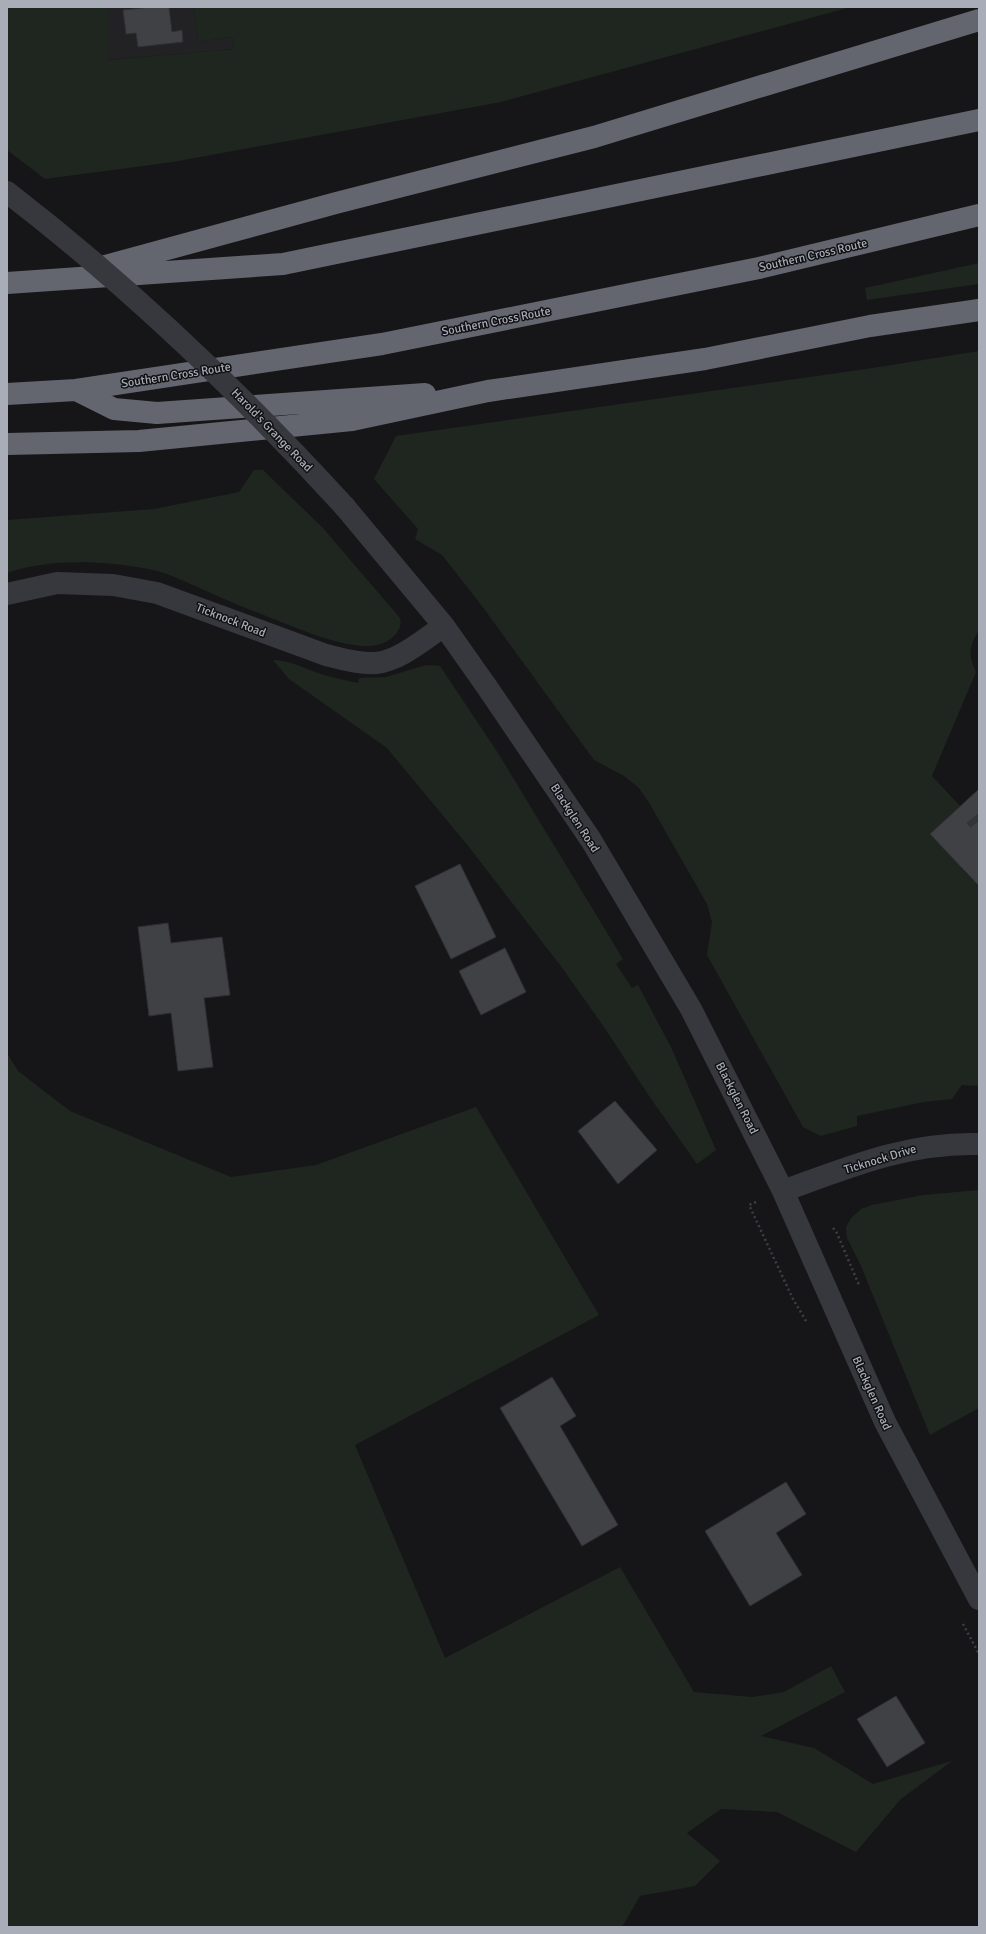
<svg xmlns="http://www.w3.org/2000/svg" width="986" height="1934" font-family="Signika,sans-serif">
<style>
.built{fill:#222225}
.green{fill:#1e261f}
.building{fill:#404145;stroke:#303034}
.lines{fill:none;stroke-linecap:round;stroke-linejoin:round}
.minor-tunnel{stroke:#333438;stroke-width:22;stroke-dasharray:22 11;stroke-linecap:butt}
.path{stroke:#3d3f44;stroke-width:2.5;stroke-dasharray:2 3;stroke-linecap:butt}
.minor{stroke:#37383d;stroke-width:22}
.highway{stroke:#63666e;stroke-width:22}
.minor-bridge{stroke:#37383d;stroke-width:22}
.labels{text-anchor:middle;stroke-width:3;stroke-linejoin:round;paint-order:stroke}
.street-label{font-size:12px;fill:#a8adb8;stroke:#111113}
</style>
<rect width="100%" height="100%" fill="#161618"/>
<path class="built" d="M108,7H194L198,42L232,37L234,49L107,60Z"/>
<path class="green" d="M7,7H108V60L234,49L232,37L198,42L194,7H851L501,102L173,162L45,179L7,150Z
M979,263V284L867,300L865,288Z
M979,351V630C969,647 968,654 976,672L932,776L960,806L931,834L979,887V1086L962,1085L952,1099L924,1102L857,1116V1126L821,1136L803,1127L707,955L712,922L707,904L648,801L638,787L624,776L594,760L482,606L442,555L415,539L418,529L374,479L396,436L866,369Z
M254,470H263L322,527L400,618C402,625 399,630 395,635C387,644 373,647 362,646C336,644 310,633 286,624C262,614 237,605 213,594C192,585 170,573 148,569C103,561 51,558 7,573V520L154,509L239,492Z
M273,660C291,661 299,666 315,672C329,677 344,680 358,683L359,678L386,677L426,665L440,666L498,753L623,959L616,964L632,988L638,985L671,1047L716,1150L697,1164L649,1096L604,1027L563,969L469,847L387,748L289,679Z
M7,1053L18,1071L70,1111L231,1177L316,1165L476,1107L599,1315L355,1445L445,1658L620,1567L694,1692L752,1697L784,1692L831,1666L845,1692L761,1736L814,1748L873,1784L952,1761L901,1799L856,1852L777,1812L721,1809L687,1833L720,1861L695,1886L640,1896L622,1927H7Z
M979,1190V1408L930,1435L861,1266L847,1238L846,1227L851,1218L861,1209L872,1205L923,1195Z"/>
<path class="building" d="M151,7H169L172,32L182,30L183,42L138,47L136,33L126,34L123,10Z
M979,789V886L930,834Z
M460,864L496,937L451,959L415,886Z
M168,923L171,943L222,937L230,995L204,998L213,1067L178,1071L171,1013L149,1016L138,927Z
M505,948L526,992L481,1015L459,971Z
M615,1101L657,1150L618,1184L578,1131Z
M552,1377L576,1416L560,1426L618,1525L582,1546L500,1408Z
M786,1482L806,1514L776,1533L802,1575L750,1606L705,1531Z
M896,1696L925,1743L887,1767L857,1719Z"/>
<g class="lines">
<path class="minor-tunnel" d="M975,816L979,821"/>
<path class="path" d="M756,1202L749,1205L793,1299L806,1321
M833,1228L836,1231L859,1285
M963,1624L979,1654"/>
<path class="minor" d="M345,507L444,626L487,687L591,840L691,1009L783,1191L885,1422L979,1599
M7,594L57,583L113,585L157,593L326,655C342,659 359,664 376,663C401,660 424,639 444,626
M783,1191C849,1167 908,1142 979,1144"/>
<path class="highway" d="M105,266L336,203L594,137L979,20
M7,283L283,264L979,120
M76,390L114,409L157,413L425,394
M7,394L76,390L382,344L759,268L979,215
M7,444L139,441L352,420L488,391L705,359L870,326L979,310"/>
<path class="minor-bridge" d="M7,192C129,286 241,393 345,507"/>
</g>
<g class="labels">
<g class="street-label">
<text transform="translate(813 255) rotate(-13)" y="4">Southern Cross Route</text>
<text transform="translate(496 321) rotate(-11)" y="4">Southern Cross Route</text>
<text transform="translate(176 375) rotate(-9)" y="4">Southern Cross Route</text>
<text transform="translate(272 430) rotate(46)" y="4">Harold's Grange Road</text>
<text transform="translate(231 620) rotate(21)" y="4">Ticknock Road</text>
<text transform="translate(575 818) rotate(57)" y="4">Blackglen Road</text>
<text transform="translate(737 1098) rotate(63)" y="4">Blackglen Road</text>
<text transform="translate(880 1159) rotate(-17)" y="4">Ticknock Drive</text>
<text transform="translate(872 1393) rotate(66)" y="4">Blackglen Road</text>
</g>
</g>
<rect width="986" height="1934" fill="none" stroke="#a8adb8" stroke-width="16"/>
</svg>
